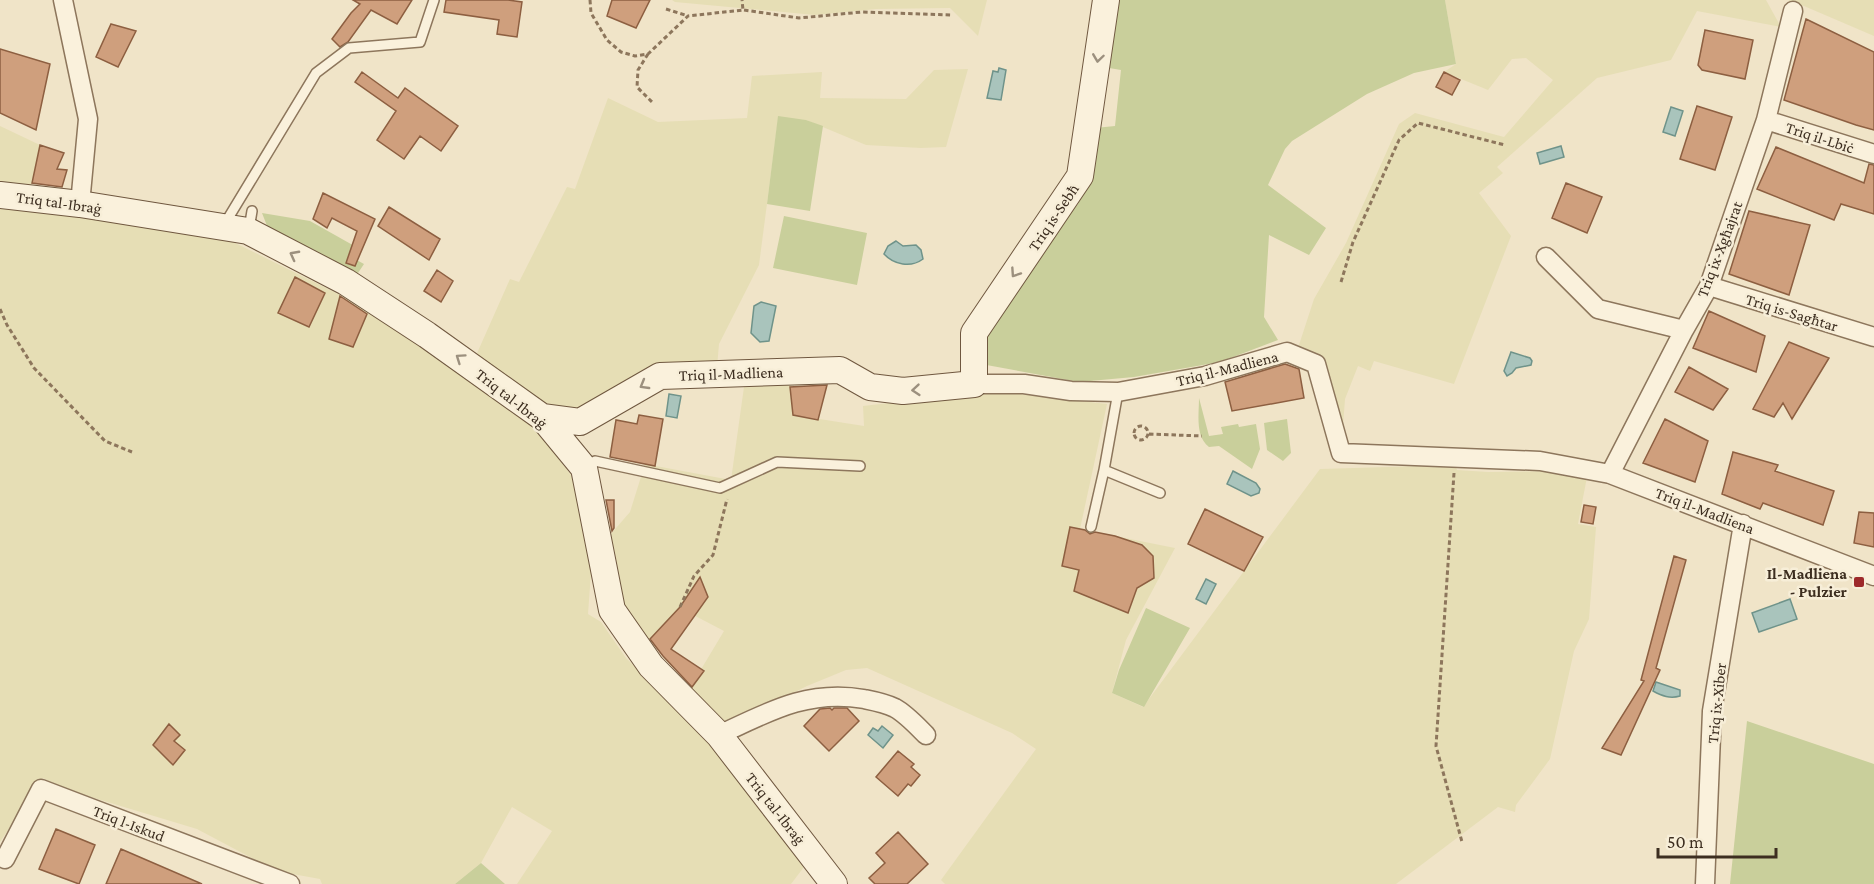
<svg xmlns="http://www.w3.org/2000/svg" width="1874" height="884" font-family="'Crimson Pro',serif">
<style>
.farmland{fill:#e6deb5}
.green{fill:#c9cf9b}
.water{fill:#a9c4bc;stroke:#6f938a;stroke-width:1.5}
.building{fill:#cf9f7d;stroke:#8d5f41;stroke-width:1.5}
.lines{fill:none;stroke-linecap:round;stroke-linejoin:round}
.service-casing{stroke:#8d765c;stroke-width:12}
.minor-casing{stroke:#8d765c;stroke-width:21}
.secondary-casing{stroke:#6f573f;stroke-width:28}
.path{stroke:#8d765c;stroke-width:3;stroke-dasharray:4.5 3;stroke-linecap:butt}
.service{stroke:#faf1dc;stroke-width:9}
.minor{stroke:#faf1dc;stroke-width:18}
.secondary{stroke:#faf1dc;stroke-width:26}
.oneway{stroke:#9c907e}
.poi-dot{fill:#9e2a2b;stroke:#f7eed8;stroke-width:2}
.labels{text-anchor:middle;stroke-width:5;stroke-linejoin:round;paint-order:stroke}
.street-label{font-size:16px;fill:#3d2e20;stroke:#f7eed8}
.poi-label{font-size:16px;font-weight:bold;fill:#3d2e20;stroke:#f7eed8;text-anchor:end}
</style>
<rect width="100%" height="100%" fill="#f0e4c8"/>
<path class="farmland" d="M672,0H987L978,36L950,8L876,9L815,15L675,2Z
M1445,0H1766L1781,27L1697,11L1671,60L1597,78L1497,167L1503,173L1479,193L1511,236L1454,384L1374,361L1370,371L1358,366L1345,399L1342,439L1298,348L1314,299L1346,243L1399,124L1415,113L1504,137L1553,80L1526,58L1512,59L1488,90L1444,72L1456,64Z
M1789,0H1874V36L1804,6L1789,2Z
M968,69L946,147L921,148L866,145L806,120L778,119L759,265L719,344L717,367L573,415L531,397L474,360L510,279L519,282L567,187L575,189L608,98L658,122L747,118L752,76L822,72L820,98L906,99L934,70Z
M0,126L40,145L30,192L0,184Z
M0,202L227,239L381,315L517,402L579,486L592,559L588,614L601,622L626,658L728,759L773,828L807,863L791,884H517L552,831L512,807L481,863L455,884H322L320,879L276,871L197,829L61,788L43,778L0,842Z
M790,381L794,415L864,426L863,406L993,391L1107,404L1080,529L1175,548L1126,640L1112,693L1143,707L1320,469L1455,465L1457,470L1488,472L1564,471L1587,477L1578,524L1596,527L1589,619L1574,651L1550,759L1516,805L1515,812L1498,807L1396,884H945L941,880L1036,749L1012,733L867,668L846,670L807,686L719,730L685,696L724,631L680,608L643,647L618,605L603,543L630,512L645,464L731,480L744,387Z"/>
<path class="green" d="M1118,0H1445L1456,64L1414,73L1367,94L1292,141L1285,149L1268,185L1326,228L1309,255L1269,235L1264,317L1278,340L1220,362L1134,377L1079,382L981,364L984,326L1038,247L1078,204L1087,174L1095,128L1115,126L1121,70L1109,68Z
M778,116L806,120L823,126L810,211L767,204Z
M262,213L310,221L358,248L353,258L364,264L356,276L271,236Z
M784,216L867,233L857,285L773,268Z
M1199,398L1209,436L1223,434L1221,427L1238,424L1239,427L1256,424L1260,449L1252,469L1219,446L1209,447C1195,436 1199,415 1199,398Z
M1287,419L1291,453L1283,461L1267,450L1264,423Z
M1146,608L1190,628L1144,707L1112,693L1119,670Z
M1747,721L1874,764V884H1730Z
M481,863L505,884H455Z"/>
<path class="water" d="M999,68L1006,70L1001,100L987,98L993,71L998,72Z
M1671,107L1683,111L1675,136L1663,132Z
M1561,146L1564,157L1540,164L1537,153Z
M896,241L903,246L916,245L921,250L923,259C911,268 894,265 884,254L888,246Z
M761,302L776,306L769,341L760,342L751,333L754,306Z
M1511,352L1530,358L1532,361L1531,365L1516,368L1512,373L1507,376L1504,371Z
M669,394L681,396L677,418L666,416Z
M1233,471L1256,483L1260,489L1259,493L1251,496L1227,484Z
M1206,579L1216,584L1206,604L1196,599Z
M1790,599L1797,619L1759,632L1752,613Z
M1656,682L1680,690V696C1670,699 1662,696 1653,691Z
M882,726L893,735L883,748L868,735L873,728L878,731Z"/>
<path class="building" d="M353,0H412L397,24L371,10L348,42L340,47L332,39L351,13L360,4Z
M446,0H508L522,2L517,37L497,34L499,20L444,12Z
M612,0H650L636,28L607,16Z
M1806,19L1874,52V130L1856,125L1784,100Z
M111,24L136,31L118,67L96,57Z
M1705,30L1753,40L1745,79L1702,70L1698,65Z
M0,49L50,64L36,130L0,113Z
M362,72L398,98L405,88L458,126L441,151L420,136L404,159L377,140L396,111L355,82Z
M1444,72L1460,80L1452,95L1436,87Z
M1697,106L1732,117L1715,170L1680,159Z
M40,145L64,153L57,169L67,170L62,187L32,183Z
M1776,147L1864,183L1869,164L1874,165V214L1841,204L1834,220L1757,189Z
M1566,183L1602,197L1587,233L1552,218Z
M323,193L375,219L355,266L346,263L357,231L332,218L327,228L313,219Z
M389,207L440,239L429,260L378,226Z
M1749,211L1810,225L1789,295L1729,274Z
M437,270L453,281L441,302L424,291Z
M295,277L325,293L309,327L278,313Z
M340,296L367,314L353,347L329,339Z
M1709,311L1765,336L1756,372L1693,348Z
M1789,342L1829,358L1792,419L1783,403L1774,417L1753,409Z
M1285,364L1299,369L1304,398L1232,411L1225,382Z
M1689,367L1728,389L1713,410L1675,392Z
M827,385L818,420L793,415L790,387Z
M639,415L663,419L655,466L610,457L616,420L637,424Z
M1665,419L1708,441L1695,482L1643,463Z
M1733,452L1778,465L1775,471L1834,491L1823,525L1763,503L1760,509L1722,494Z
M606,500H614V528L612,531Z
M1584,505L1596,507L1593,524L1581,522Z
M1205,509L1263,537L1244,571L1188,544Z
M1859,512L1874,513V547L1854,543Z
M1070,527L1085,530L1090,534L1095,532L1115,536L1142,545L1153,556L1154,578L1137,588L1128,613L1074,591L1079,570L1062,566Z
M1674,556L1686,560L1656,668L1660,670L1621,755L1602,748L1644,681L1641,680Z
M700,577L708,597L671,649L704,671L692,687L663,656L650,639L680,607Z
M830,708L832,710L834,708H847L859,721L829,751L804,726L820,709Z
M169,724L180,735L174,741L185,750L173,765L153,745Z
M898,751L914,764L911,767L920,775L911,786L908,784L898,796L876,777Z
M56,829L95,845L79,884L39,869Z
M898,832L928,864L907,884H875L869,878L885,863L876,853Z
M121,849L202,884H106Z"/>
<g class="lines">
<defs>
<path id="service" d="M224,225L316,73L349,48L420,42L434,0
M249,229L252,211
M586,467L595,461L720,488L777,462L860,466
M1104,470L1160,493
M1091,527L1104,470L1118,392"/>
<path id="minor" d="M63,0L88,119L80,204
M1766,120L1874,154
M1546,257L1598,309L1684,330
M1709,286L1874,337
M974,384H1024L1071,391L1118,392L1205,376L1287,352L1316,364L1341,453L1540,461L1610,474L1874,576
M1610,474L1684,330L1709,286L1766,120L1793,11
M719,735C768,712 808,689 864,699C874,701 885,703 895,708C906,714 917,726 926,735
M5,859L41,789L290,884
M1705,884L1712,711L1743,524"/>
<path id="secondary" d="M0,195L80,204L248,231L346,282L427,335L542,417L584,468L612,610L651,666L719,735L834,884
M542,417L580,422L660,376L840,370L870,387L903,391L974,384V333L1080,176L1106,0"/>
</defs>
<use href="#service" class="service-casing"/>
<use href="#minor" class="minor-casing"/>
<use href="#secondary" class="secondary-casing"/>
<path class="path" d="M590,0L591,13L607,40L621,52L635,56L648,54L688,16L743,10L742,0
M666,9L688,16
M744,10L799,18L862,12L951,15
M648,54L638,70L637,87L653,103
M1341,282L1353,242L1399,140L1418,123L1505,145
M0,309L7,325L34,368L105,441L132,452
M1134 433a7 7 0 1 1 14 0a7 7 0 1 1-14 0Z
M1149,434L1202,436
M1454,473L1436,746L1462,842
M680,607L694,576L713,555L727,499"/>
<use href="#service" class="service"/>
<use href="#minor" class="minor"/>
<use href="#secondary" class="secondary"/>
</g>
<defs><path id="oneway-chevron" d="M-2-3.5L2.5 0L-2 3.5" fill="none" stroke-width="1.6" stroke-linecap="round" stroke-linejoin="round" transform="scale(1.5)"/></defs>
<g class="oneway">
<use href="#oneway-chevron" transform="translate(1098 58) rotate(98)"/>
<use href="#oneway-chevron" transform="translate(294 255) rotate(-152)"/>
<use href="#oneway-chevron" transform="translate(1015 273) rotate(124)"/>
<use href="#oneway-chevron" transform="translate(460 358) rotate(-145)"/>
<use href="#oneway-chevron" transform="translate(644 385) rotate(150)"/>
<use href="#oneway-chevron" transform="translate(916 390) rotate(175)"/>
</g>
<rect class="poi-dot" x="1853" y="576" width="12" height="12" rx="3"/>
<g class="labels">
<g class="street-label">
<text transform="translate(1820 137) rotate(18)" y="6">Triq il-Lbiċ</text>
<text transform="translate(59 202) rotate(8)" y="6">Triq tal-Ibraġ</text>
<text transform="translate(1053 217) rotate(-56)" y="6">Triq is-Sebħ</text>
<text transform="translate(1719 249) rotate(-69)" y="6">Triq ix-Xgħajrat</text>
<text transform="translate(1792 312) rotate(17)" y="6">Triq is-Sagħtar</text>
<text transform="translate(1227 368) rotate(-14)" y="6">Triq il-Madliena</text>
<text transform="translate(731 373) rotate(-2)" y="6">Triq il-Madliena</text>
<text transform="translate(512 398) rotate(38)" y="6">Triq tal-Ibraġ</text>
<text transform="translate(1705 510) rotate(21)" y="6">Triq il-Madliena</text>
<text transform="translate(1716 703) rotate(-84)" y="6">Triq ix-Xiber</text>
<text transform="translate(776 808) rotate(52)" y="6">Triq tal-Ibraġ</text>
<text transform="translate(129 823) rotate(21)" y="6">Triq l-Iskud</text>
</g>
<g class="poi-label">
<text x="1847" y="579">Il-Madliena<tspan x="1847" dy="18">- Pulzier</tspan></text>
</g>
</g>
<path d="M1658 848v9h118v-9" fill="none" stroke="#3d2e20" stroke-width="3"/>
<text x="1667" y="848" font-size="18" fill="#3d2e20" stroke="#f7eed8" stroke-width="4.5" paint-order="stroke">50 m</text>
</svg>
